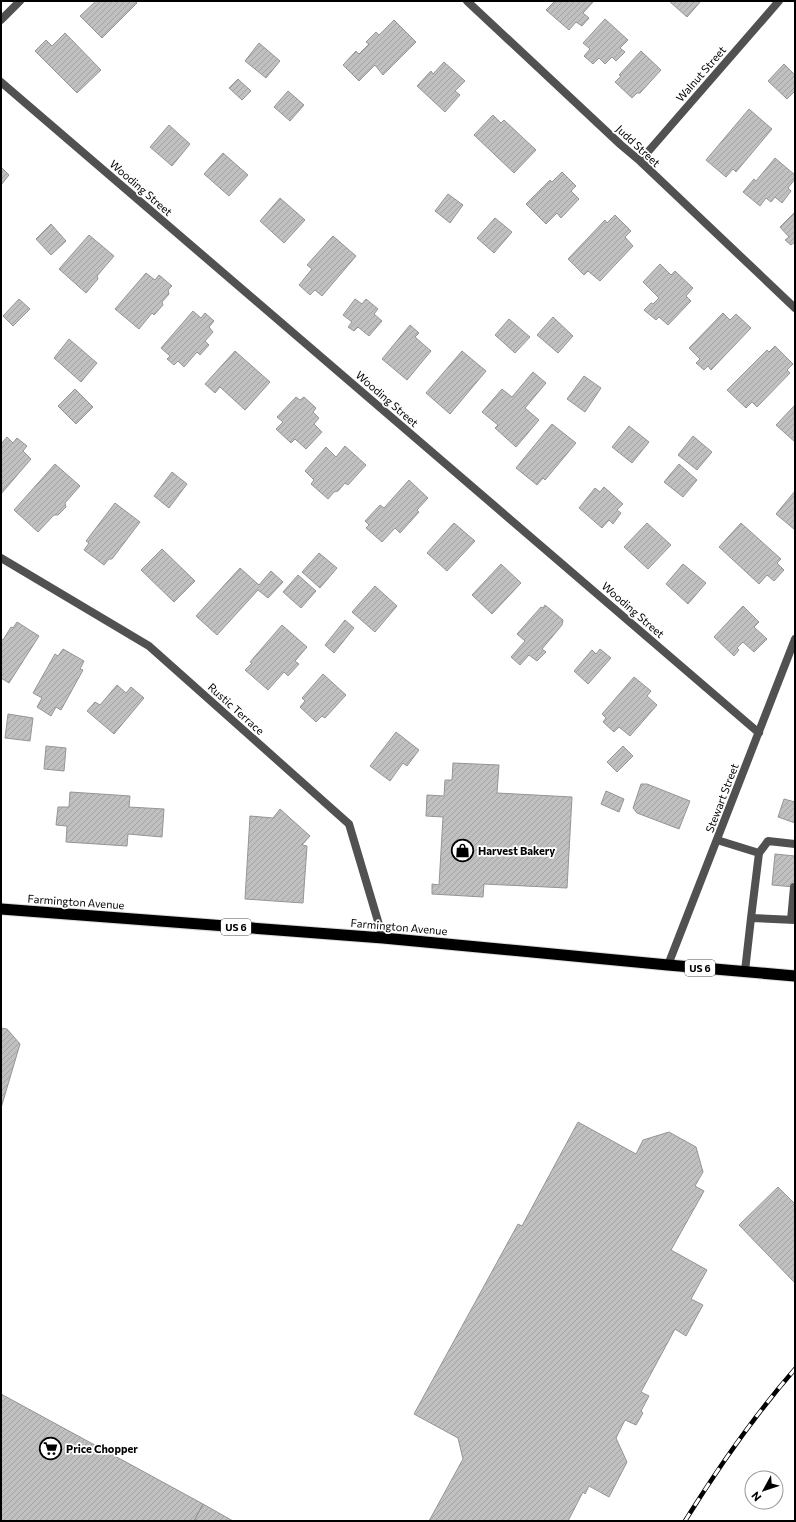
<svg xmlns="http://www.w3.org/2000/svg" width="796" height="1522" font-family="Commissioner,sans-serif">
<style>
.building{fill:url(#building-hatch);stroke:#959595}
.lines{fill:none;stroke-linecap:round;stroke-linejoin:round}
.trunk-casing{stroke:#dbdbdb;stroke-width:13}
.service{stroke:#515151;stroke-width:8}
.minor{stroke:#515151;stroke-width:8}
.trunk{stroke:#000;stroke-width:11}
.rail-casing{stroke:#000;stroke-width:4.5}
.rail{stroke:#fff;stroke-width:3;stroke-dasharray:9;stroke-linecap:butt}
.labels{text-anchor:middle;stroke-width:3.5;stroke-linejoin:round;paint-order:stroke}
.shield{fill:#fff;stroke:#4c4c4c;stroke-width:1}
.shield-label{font-size:10px;font-weight:bold;fill:#000}
.street-label{font-size:11px;fill:#000;stroke:#fff}
.poi-label{font-size:11px;font-weight:bold;fill:#000;stroke:#fff;text-anchor:start}
</style>
<defs>
<pattern id="building-hatch" width="6" height="6" patternUnits="userSpaceOnUse"><rect width="6" height="6" fill="#c0c0c0"/><path d="M-1 1l2-2M0 6l6-6M5 7l2-2" fill="none" stroke="#a3a3a3"/></pattern>
</defs>
<rect width="100%" height="100%" fill="#fff"/>
<path class="building" d="M96,1H135L137,3L102,38L80,16Z
M555,1H594L583,13L589,18L582,26L576,22L569,30L546,10Z
M669,1H701L687,17Z
M605,19L628,40L620,48L625,52L616,61L612,57L605,64L599,58L593,64L584,56L590,49L583,43Z
M394,20L416,42L383,75L375,65L359,81L343,65L356,51L359,54L369,44L366,42L376,32L379,35Z
M65,33L101,70L77,93L35,51L46,40L52,46Z
M259,43L280,61L266,78L245,61Z
M641,51L661,70L640,93H637L632,98L615,82L621,76L619,75Z
M444,62L465,81L455,91L460,95L445,112L417,86L431,71L433,74Z
M784,64L795,75V91L787,99L768,81Z
M238,79L251,91L242,100L229,88Z
M288,91L304,105L290,121L274,107Z
M749,109L772,129L736,172L733,169L726,177L706,160Z
M493,115L501,123L504,120L536,150L514,173L474,135Z
M169,125L190,144L172,166L150,147Z
M223,153L248,175L229,196L204,174Z
M775,158L795,175V179L788,188L791,191L782,203L775,197L771,202L766,198L760,206L743,192L754,179L756,181Z
M1,167L9,175L1,185Z
M562,172L576,186L571,191L579,199L561,218L557,213L546,224L526,204L550,180L552,182Z
M448,194L463,205L450,223L435,211Z
M280,198L305,220L284,243L260,221Z
M795,212V242L791,245L785,240L789,237L780,227Z
M615,215L631,231L625,237L633,246L600,281L588,271L584,275L568,259L605,220L607,223Z
M495,218L512,232L494,253L477,238Z
M51,224L66,241L51,255L36,239Z
M89,235L114,256L97,276L98,279L86,293L59,269Z
M333,236L356,256L322,296L315,290L310,295L299,285L312,269L307,265Z
M660,264L671,275L675,271L693,288L686,296L691,301L668,325L659,317L656,320L644,310L651,303L653,304L659,298L643,282Z
M146,273L155,280L159,275L172,286L168,290L169,294L162,302L163,305L154,315L152,313L139,329L115,309Z
M19,299L30,309L13,326L3,316Z
M355,299L362,304L366,299L378,309L374,314L382,321L369,336L358,327L354,331L348,327L352,322L343,315Z
M193,311L201,318L205,313L214,321L209,327L213,332L205,341L209,345L200,355L197,352L184,367L178,361L174,365L167,359L170,356L161,348Z
M723,313L730,320L736,314L751,328L711,370L708,366L704,370L696,363L700,359L689,348Z
M553,317L573,336L558,353L537,335Z
M509,319L530,337L515,353L495,335Z
M410,325L419,333L415,337L431,351L407,380L382,359Z
M69,339L97,363L81,382L54,358Z
M775,346L793,364L787,370L790,373L757,407L752,402L746,408L727,390L767,350L769,352Z
M235,351L270,382L245,410L220,387L215,393L205,384Z
M462,351L486,371L450,414L426,393Z
M533,372L546,383L525,408L539,420L516,447L495,428L498,425L482,412L502,389L512,397Z
M584,376L601,388L585,412L567,399Z
M75,389L93,407L76,424L58,406Z
M296,397L300,400L304,397L316,408L313,412L319,418L314,424L322,432L306,449L295,439L291,443L276,429L283,422L277,417Z
M795,405V442L776,425Z
M552,424L576,443L545,480L543,478L537,485L516,468Z
M629,426L649,442L632,463L612,447Z
M693,436L712,452L697,470L678,455Z
M7,437L13,443L17,438L27,446L23,451L31,459L1,494V444Z
M345,446L366,465L348,485L345,483L338,491L334,492L328,499L311,484L314,480L305,471L326,447L336,457Z
M55,464L80,486L65,503L66,507L58,515H54L38,532L14,510Z
M679,464L697,480L683,497L664,482Z
M172,472L187,484L169,508L154,496Z
M409,480L428,498L417,510L419,512L400,533L395,528L382,542L366,528L369,525L365,521L380,505L384,508Z
M604,487L623,504L617,510L621,513L613,524L609,520L602,528L579,508L595,488L600,492Z
M795,491V530L776,514Z
M115,503L140,522L112,559H109L104,565L84,550L89,543L86,541Z
M454,523L475,541L447,571L427,553Z
M647,523L671,545L648,569L624,547Z
M741,523L781,559L777,563L784,570L774,581L767,575L759,584L719,547Z
M162,549L195,581L174,602L141,570Z
M319,553L337,568L320,588L302,572Z
M501,564L521,583L492,614L472,595Z
M683,564L706,583L688,604L666,584Z
M240,568L259,585L271,571L283,582L268,598L258,590L217,635L196,616Z
M298,575L316,591L301,608L283,592Z
M375,586L397,606L375,632L352,612Z
M545,605L563,620L562,625L542,649L546,652L537,661L529,655L520,665L511,657L525,641L517,634L541,607L543,608Z
M743,606L759,622L754,627L767,639L754,652L743,642L737,648L739,650L734,656L714,637Z
M345,620L354,628L334,653L325,645Z
M17,622L39,636L9,683L1,678V639L3,640L11,627L13,628Z
M282,625L307,647L295,661L299,664L288,676L284,672L268,690L245,670L252,663L250,662Z
M63,649L84,661L80,669L83,670L61,710L56,707L51,716L37,707L42,698L33,693L55,654L58,656Z
M600,649L611,658L588,684L574,671L592,650L596,654Z
M323,674L346,695L325,718L322,716L316,722L300,707L305,701L302,698Z
M634,677L651,691L647,696L657,705L630,736L619,727L614,732L603,722L606,718L602,714Z
M117,685L126,693L131,687L144,698L114,734L87,711L95,702L100,705Z
M8,714L33,718L30,741L5,738Z
M396,732L419,750L407,766L403,763L390,781L370,766Z
M46,746L66,748L64,771L44,769Z
M623,746L633,756L617,772L607,762Z
M453,763L499,765L497,793L572,797L567,888L484,884L483,897L432,894V884L439,885L443,817L426,816L427,795L444,796L445,780H452Z
M641,784H647L690,801L679,829L637,813L633,808Z
M606,791L624,799L619,812L601,804Z
M70,792L130,796L129,807L164,809L162,837L128,834L127,846L66,842L67,826L56,825L58,807H69Z
M784,799L795,802V823L778,817Z
M280,809L310,836L302,845L307,846L303,903L245,899L250,816L273,818Z
M775,854L795,856V887L772,885Z
M1,1028L7,1029L20,1044L1,1108Z
M578,1122L636,1154L643,1140L669,1132L696,1147L703,1172L695,1186L704,1191L671,1250L707,1270L691,1299L703,1305L686,1336L675,1329L641,1392L649,1396L641,1411L643,1413L636,1425L625,1420L616,1438L627,1462L609,1497L589,1486L585,1494L583,1492L568,1521H429L463,1459L458,1438L414,1414L518,1224L522,1226Z
M778,1187L795,1204V1283L739,1225Z
M1,1394L203,1504L194,1521H1Z
M203,1504L233,1521H194Z"/>
<g class="lines">
<defs>
<path id="trunk" d="M1,909L383,938L668,965L795,976"/>
</defs>
<use href="#trunk" class="trunk-casing"/>
<path class="service" d="M717,840L759,853L751,918
M759,853L768,841L795,844
M791,920L794,887
M745,971L751,918L795,920"/>
<path class="minor" d="M467,1L621,145L640,161L795,308
M1,20L20,1
M1,82L759,733
M640,161L779,1
M1,558L149,646L349,824L383,938
M668,965L795,639"/>
<use href="#trunk" class="trunk"/>
<defs>
<path id="rail" d="M685,1521C718,1468 754,1416 795,1369"/>
</defs>
<use href="#rail" class="rail-casing"/>
<use href="#rail" class="rail"/>
</g>
<defs>
<symbol id="shop-ring" viewBox="-11 -11 22 22"><circle r="9.5" fill="#fff" stroke="#000" stroke-width="1.5"/><path d="M-5-2.5h2.3a2.7 3.5 0 0 1 5.4 0H5L5.5 6h-11ZM-1.5-2.5h3a1.5 2.3 0 0 0-3 0Z" fill="#000"/></symbol>
<symbol id="supermarket-ring" viewBox="-11 -11 22 22"><circle r="9.5" fill="#fff" stroke="#000" stroke-width="1.5"/><path d="M-6-5.5h2.5l.6 2H6L4.5 2H-2.5L-4.4-4H-6ZM-1.5 3.2a1.3 1.3 0 1 0 .1 0ZM3 3.2a1.3 1.3 0 1 0 .1 0Z" fill="#000"/></symbol>
</defs>
<g fill-rule="evenodd">
<use href="#shop-ring" x="450" y="838" width="25" height="25"/>
<use href="#supermarket-ring" x="38" y="1436" width="25" height="25"/>
</g>
<g class="labels">
<g class="shield">
<rect x="221" y="919" width="30" height="16" rx="3"/>
<rect x="685" y="960" width="30" height="16" rx="3"/>
</g>
<g class="shield-label">
<text x="236" y="931">US 6</text>
<text x="700" y="972">US 6</text>
</g>
<g class="street-label">
<text transform="translate(701 74) rotate(-49)" y="4">Walnut Street</text>
<text transform="translate(638 146) rotate(43)" y="4">Judd Street</text>
<text transform="translate(141 188) rotate(41)" y="4">Wooding Street</text>
<text transform="translate(387 399) rotate(41)" y="4">Wooding Street</text>
<text transform="translate(633 610) rotate(41)" y="4">Wooding Street</text>
<text transform="translate(236 709) rotate(42)" y="4">Rustic Terrace</text>
<text transform="translate(722 798) rotate(-69)" y="4">Stewart Street</text>
<text transform="translate(76 902) rotate(4)" y="4">Farmington Avenue</text>
<text transform="translate(399 927) rotate(5)" y="4">Farmington Avenue</text>
</g>
<g class="poi-label">
<text x="478" y="855">Harvest Bakery</text>
<text x="66" y="1453">Price Chopper</text>
</g>
</g>
<rect width="796" height="1522" fill="none" stroke="#000000" stroke-width="4"/>
<g transform="translate(764 1490) rotate(230)"><circle r="19" fill="#ffffff" stroke="#999999"/>
<path d="M0-3L7 15L0 10L-7 15Z" fill="#000000"/>
<text y="-6" font-size="11" font-weight="bold" text-anchor="middle" fill="#000000">N</text>
</g>
</svg>
